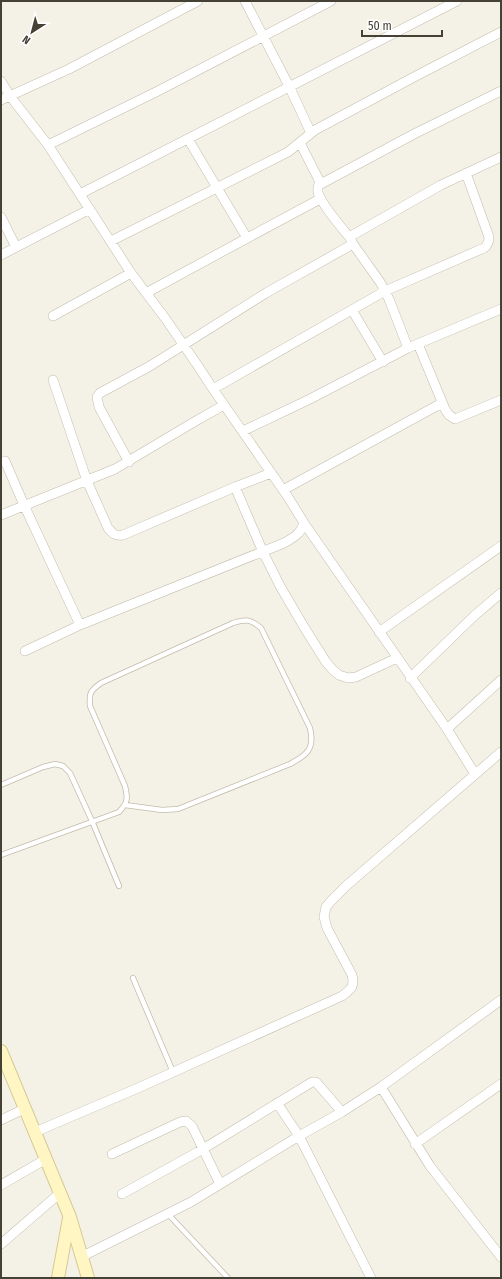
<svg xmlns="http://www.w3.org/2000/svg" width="502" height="1279" font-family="'Fira Sans Condensed',sans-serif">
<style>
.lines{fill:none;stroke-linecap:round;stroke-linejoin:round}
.lane-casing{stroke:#c2bcab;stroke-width:6}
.street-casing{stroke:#c2bcab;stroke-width:10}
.secondary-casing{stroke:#d6ca94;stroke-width:14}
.lane{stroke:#fff;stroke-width:4.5}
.street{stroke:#fff;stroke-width:9}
.secondary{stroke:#fff6c4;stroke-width:12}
</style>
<rect width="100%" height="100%" fill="#f4f1e6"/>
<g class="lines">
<defs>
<path id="lane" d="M1,785L43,767L55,764L63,766L70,773L92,821L119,886
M1,855L119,812C128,802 128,799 125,786L90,706C89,693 90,691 101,683L233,623C246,619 250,619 261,628L310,728C315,749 307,755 290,764L178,809L162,810L125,805
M133,978L173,1072
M168,1214L228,1278"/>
<path id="street" d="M245,1L289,86L310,131V134
M1,81L10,96L48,145L131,273L165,318L198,366L213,389L288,497L304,523C300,535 294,537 284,543L80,625L25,651
M1,100L69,69L198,1
M188,139L247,238
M300,143L319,180C320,185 317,187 318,192C320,203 342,228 350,238
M48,145L158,91L331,1
M319,185L414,134L501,91
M80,194L457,1
M1,217L16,247
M111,241L288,152L315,130L416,76L501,32
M1,255L90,209
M146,293L240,242L320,199
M352,310L383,362
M53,316L131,273
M418,344L445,409L449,415L455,419L501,400
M408,348L389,299L380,282L353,244L350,238L351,236L441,185L501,157
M53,380L87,481L108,528C113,534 115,536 123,535L235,487L271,473
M213,389L385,291L484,248C488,245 489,242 489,237L466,173
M243,431L310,399L408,348L501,309
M5,461L24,505L80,625
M129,462L99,407L97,397L100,393L150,366L266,293L353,244
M235,487L263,552L280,586L304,627L326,662L333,670L339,675L348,678L356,677L397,658
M283,490L442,403
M1,515L115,469L194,422L224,405
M304,523L447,729L475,774
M379,632L501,546
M410,678L474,616L501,593
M447,729L501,680
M381,1087L430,1166L501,1257
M277,1103L299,1136L371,1278
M1,1120L24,1109
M35,1132L138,1088L342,996C351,989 355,987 352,975L327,928L324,917L326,907L332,900L346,886L501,752
M415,1144L501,1084
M112,1154L180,1122L186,1121L192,1126L220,1184
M1,1185L46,1159
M122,1194L203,1149L312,1082H316L342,1112
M1,1244L60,1193
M81,1257L191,1202L299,1136L342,1112L381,1087L501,1000"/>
<path id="secondary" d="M1,1051L70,1217L88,1278
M58,1278L69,1218"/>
</defs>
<use href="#lane" class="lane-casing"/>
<use href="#street" class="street-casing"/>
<use href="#secondary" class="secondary-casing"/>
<use href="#lane" class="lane"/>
<use href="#street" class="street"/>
<use href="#secondary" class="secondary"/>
</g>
<rect width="502" height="1279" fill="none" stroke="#464135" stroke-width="4"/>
<g transform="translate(32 32) rotate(216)" stroke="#ffffff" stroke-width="3" paint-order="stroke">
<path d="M0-3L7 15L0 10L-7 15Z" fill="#464135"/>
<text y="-6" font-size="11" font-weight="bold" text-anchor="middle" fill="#464135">N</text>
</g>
<path d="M362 30v6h80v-6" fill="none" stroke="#464135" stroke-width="2"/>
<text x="368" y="30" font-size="12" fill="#464135" stroke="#ffffff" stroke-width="3" paint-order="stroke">50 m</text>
</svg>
